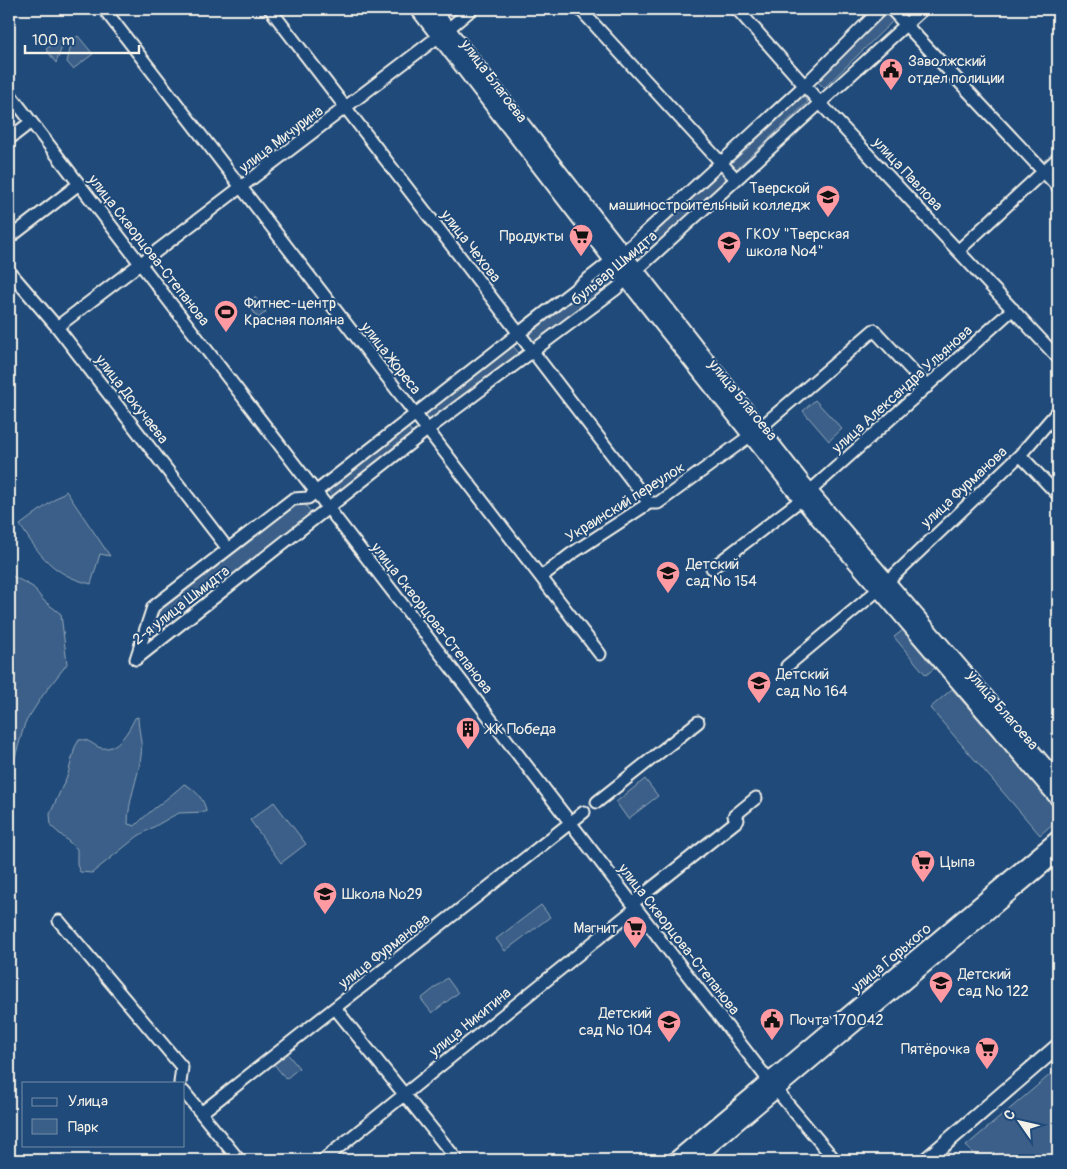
<svg xmlns="http://www.w3.org/2000/svg" width="1067" height="1169" font-family="Pangolin,sans-serif">
<style>
.green{fill:#3a5f88;stroke:#97a8b8}
.lines{fill:none;stroke-linecap:round;stroke-linejoin:round}
.minor-casing{stroke:#f4f1e8;stroke-width:15}
.major-casing{stroke:#f4f1e8;stroke-width:18}
.minor{stroke:#1f4a7a;stroke-width:11}
.major{stroke:#1f4a7a;stroke-width:14}
.labels{text-anchor:middle;stroke-width:4;stroke-linejoin:round;paint-order:stroke}
.poi-label{font-size:15px;fill:#f4f1e8;stroke:#1f4a7a;text-anchor:start}
.street-label{font-size:15px;fill:#f4f1e8;stroke:#1f4a7a}
</style>
<rect width="100%" height="100%" fill="#1f4a7a"/>
<filter id="ink" filterUnits="userSpaceOnUse"><feTurbulence type="fractalNoise" baseFrequency=".02" numOctaves="2"/><feDisplacementMap in="SourceGraphic" scale="10" xChannelSelector="R" yChannelSelector="G"/><feConvolveMatrix kernelMatrix="1 2 1 2 8 2 1 2 1" color-interpolation-filters="sRGB"/></filter>
<g filter="url(#ink)">
<path class="green" d="M886,11L894,20L824,88L815,79Z
M66,36L56,63L46,49Z
M78,36L93,54L73,69L67,62L72,41Z
M801,93L808,102L639,260L632,252Z
M608,271L616,281L534,342L527,332Z
M255,297L266,312L258,318L247,303Z
M512,345L519,353L426,425L420,416Z
M815,400L842,429L829,441L803,411Z
M407,426L414,435L333,498L327,489Z
M66,491L110,556L100,554L91,584C53,575 40,556 20,525Z
M304,503L310,511L307,519L146,643L158,610L294,504Z
M9,574L33,587L43,600L61,614L67,664L43,695L25,723L13,764L9,792Z
M903,630L936,667L926,675L894,637Z
M952,689L1058,811V819L1040,835L930,708Z
M138,717C138,730 143,743 141,756C138,779 128,800 128,824L135,826C150,810 168,799 184,784C194,788 206,801 206,812L179,813L171,817L138,836L92,873L80,872L77,865V849L51,826L50,814L68,774L75,747L79,740C88,738 94,746 101,748C118,751 129,730 135,718Z
M645,779L658,796L628,819L616,802Z
M274,802L306,844L281,863L250,820Z
M541,905L550,917L505,951L496,939Z
M447,978L458,993L432,1013L421,999Z
M286,1052L299,1068L286,1079L273,1063Z
M1058,1068V1160H979L966,1146Z"/>
<g class="lines">
<defs>
<path id="minor" d="M104,9L600,654
M270,9L649,503
M580,9L736,179
M737,9L820,103L1058,358
M891,9L1058,187
M448,29L472,9
M9,93L776,1090L835,1160
M9,139L31,122
M9,238L79,184
M959,250L1058,158
M9,271L57,327L228,549
M57,327L439,36
M760,428L874,330L927,387
M1020,455L1058,495
M810,491L1013,309
M712,568L802,499
M541,577L571,554L649,503H658L751,435
M886,583L1020,455L1058,411
M136,659L427,430L616,289L923,9
M136,659L153,607L293,499L308,498L633,244L805,85L881,9
M787,666L878,590
M597,802L698,722
M633,903L738,820L734,816L756,798
M59,921L182,1067L180,1083
M335,1008L457,1160
M184,1092L239,1160
M201,1113L584,812
M323,1160L636,908"/>
<path id="major" d="M418,9L634,289L793,489L1058,799
M432,9L802,482L1058,781
M675,1160L1058,838
M693,1160L1058,853
M926,1160L1058,1046"/>
</defs>
<use href="#minor" class="minor-casing"/>
<use href="#major" class="major-casing"/>
<use href="#minor" class="minor"/>
<use href="#major" class="major"/>
</g>
</g>
<defs>
<symbol id="civic-pin" viewBox="-11 -11 22 30"><path d="M0 17L-7.5 6A9.5 9.5 0 1 1 7.5 6Z" fill="#ff9aa2" stroke="#1f4a7a"/><path d="M-.6-6.5H3V-4.5H.6V-3L4-1V1h2V6H-6V1h2V-1L-.6-3ZM-1.2 2.5V6h2.4V2.5Z" fill="#111"/></symbol>
<symbol id="university-pin" viewBox="-11 -11 22 30"><path d="M0 17L-7.5 6A9.5 9.5 0 1 1 7.5 6Z" fill="#ff9aa2" stroke="#1f4a7a"/><path d="M0-5L7-2L0 1L-7-2ZM-4 1L0 2.5L4 1V4Q0 6-4 4Z" fill="#111"/></symbol>
<symbol id="supermarket-pin" viewBox="-11 -11 22 30"><path d="M0 17L-7.5 6A9.5 9.5 0 1 1 7.5 6Z" fill="#ff9aa2" stroke="#1f4a7a"/><path d="M-6-5.5h2.5l.6 2H6L4.5 2H-2.5L-4.4-4H-6ZM-1.5 3.2a1.3 1.3 0 1 0 .1 0ZM3 3.2a1.3 1.3 0 1 0 .1 0Z" fill="#111"/></symbol>
<symbol id="school-pin" viewBox="-11 -11 22 30"><path d="M0 17L-7.5 6A9.5 9.5 0 1 1 7.5 6Z" fill="#ff9aa2" stroke="#1f4a7a"/><path d="M0-5L7-2L0 1L-7-2ZM-4 1L0 2.5L4 1V4Q0 6-4 4Z" fill="#111"/></symbol>
<symbol id="stadium-pin" viewBox="-11 -11 22 30"><path d="M0 17L-7.5 6A9.5 9.5 0 1 1 7.5 6Z" fill="#ff9aa2" stroke="#1f4a7a"/><path d="M0-5a6.5 5 0 1 0 0 10a6.5 5 0 1 0 0-10ZM-3.5-1.8h7v3.6h-7Z" fill="#111"/></symbol>
<symbol id="building-pin" viewBox="-11 -11 22 30"><path d="M0 17L-7.5 6A9.5 9.5 0 1 1 7.5 6Z" fill="#ff9aa2" stroke="#1f4a7a"/><path d="M-4-6H4V6H1V3H-1V6H-4ZM-2.5-4.3h1.7v1.8h-1.7ZM.8-4.3h1.7v1.8H.8ZM-2.5-1h1.7V.8h-1.7ZM.8-1h1.7V.8H.8Z" fill="#111"/></symbol>
</defs>
<g fill-rule="evenodd">
<use href="#civic-pin" x="877" y="56" width="28" height="38"/>
<use href="#university-pin" x="814" y="183" width="28" height="38"/>
<use href="#supermarket-pin" x="567" y="222" width="28" height="38"/>
<use href="#school-pin" x="715" y="229" width="28" height="38"/>
<use href="#stadium-pin" x="212" y="298" width="28" height="38"/>
<use href="#school-pin" x="654" y="559" width="28" height="38"/>
<use href="#school-pin" x="745" y="669" width="28" height="38"/>
<use href="#building-pin" x="454" y="715" width="28" height="38"/>
<use href="#supermarket-pin" x="909" y="848" width="28" height="38"/>
<use href="#school-pin" x="311" y="880" width="28" height="38"/>
<use href="#supermarket-pin" x="621" y="914" width="28" height="38"/>
<use href="#school-pin" x="927" y="969" width="28" height="38"/>
<use href="#civic-pin" x="758" y="1006" width="28" height="38"/>
<use href="#school-pin" x="655" y="1008" width="28" height="38"/>
<use href="#supermarket-pin" x="973" y="1035" width="28" height="38"/>
</g>
<g class="labels">
<g class="poi-label">
<text x="908" y="66">Заволжский<tspan x="908" dy="17">отдел полиции</tspan></text>
<text x="810" y="193" text-anchor="end">Тверской<tspan x="810" dy="17">машиностроительный колледж</tspan></text>
<text x="746" y="239">ГКОУ "Тверская<tspan x="746" dy="17">школа №4"</tspan></text>
<text x="564" y="241" text-anchor="end">Продукты</text>
<text x="244" y="308">Фитнес-центр<tspan x="244" dy="17">Красная поляна</tspan></text>
<text x="686" y="569">Детский<tspan x="686" dy="17">сад № 154</tspan></text>
<text x="776" y="679">Детский<tspan x="776" dy="17">сад № 164</tspan></text>
<text x="486" y="734">ЖК Победа</text>
<text x="940" y="867">Цыпа</text>
<text x="342" y="899">Школа №29</text>
<text x="618" y="933" text-anchor="end">Магнит</text>
<text x="958" y="979">Детский<tspan x="958" dy="17">сад № 122</tspan></text>
<text x="652" y="1018" text-anchor="end">Детский<tspan x="652" dy="17">сад № 104</tspan></text>
<text x="790" y="1025">Почта 170042</text>
<text x="970" y="1054" text-anchor="end">Пятёрочка</text>
</g>
<g class="street-label">
<text transform="translate(494 81) rotate(53)" y="5">улица Благоева</text>
<text transform="translate(281 139) rotate(-37)" y="5">улица Мичурина</text>
<text transform="translate(908 174) rotate(47)" y="5">улица Павлова</text>
<text transform="translate(471 246) rotate(52)" y="5">улица Чехова</text>
<text transform="translate(149 250) rotate(52)" y="5">улица Скворцова-Степанова</text>
<text transform="translate(614 268) rotate(-40)" y="5">бульвар Шмидта</text>
<text transform="translate(391 358) rotate(52)" y="5">улица Жореса</text>
<text transform="translate(902 389) rotate(-42)" y="5">улица Александра Ульянова</text>
<text transform="translate(132 399) rotate(52)" y="5">улица Докучаева</text>
<text transform="translate(743 400) rotate(51)" y="5">улица Благоева</text>
<text transform="translate(964 487) rotate(-43)" y="5">улица Фурманова</text>
<text transform="translate(625 502) rotate(-32)" y="5">Украинский переулок</text>
<text transform="translate(181 605) rotate(-38)" y="5">2-я улица Шмидта</text>
<text transform="translate(432 618) rotate(52)" y="5">улица Скворцова-Степанова</text>
<text transform="translate(1003 710) rotate(49)" y="5">улица Благоева</text>
<text transform="translate(679 939) rotate(52)" y="5">улица Скворцова-Степанова</text>
<text transform="translate(384 951) rotate(-38)" y="5">улица Фурманова</text>
<text transform="translate(891 958) rotate(-40)" y="5">улица Горького</text>
<text transform="translate(470 1022) rotate(-39)" y="5">улица Никитина</text>
</g>
</g>
<rect width="1067" height="1169" fill="none" stroke="#1f4a7a" stroke-width="30"/>
<rect x="15" y="15" width="1037" height="1139" fill="none" stroke="#f4f1e8" stroke-width="2" filter="url(#ink)"/>
<rect x="22" y="1082" width="162" height="65" fill="#1f4a7a" stroke="#748da6"/>
<rect x="32" y="1098" width="25" height="8" fill="#1f4a7a" stroke="#748da6"/>
<text x="68" y="1106" font-size="15" fill="#f4f1e8">Улица</text>
<rect x="32" y="1119" width="25" height="15" fill="#3a5f88" stroke="#748da6"/>
<text x="68" y="1132" font-size="15" fill="#f4f1e8">Парк</text>
<g transform="translate(1020 1122) rotate(304)" stroke="#1f4a7a" stroke-width="4" paint-order="stroke">
<path d="M0-4L9 19L0 12L-9 19Z" fill="#f4f1e8"/>
<text y="-8" font-size="14" font-weight="bold" text-anchor="middle" fill="#f4f1e8">С</text>
</g>
<path d="M25 45v8h114v-8" fill="none" stroke="#f4f1e8" stroke-width="2.5"/>
<text x="32" y="45" font-size="15" fill="#f4f1e8" stroke="#1f4a7a" stroke-width="4" paint-order="stroke">100 m</text>
</svg>
